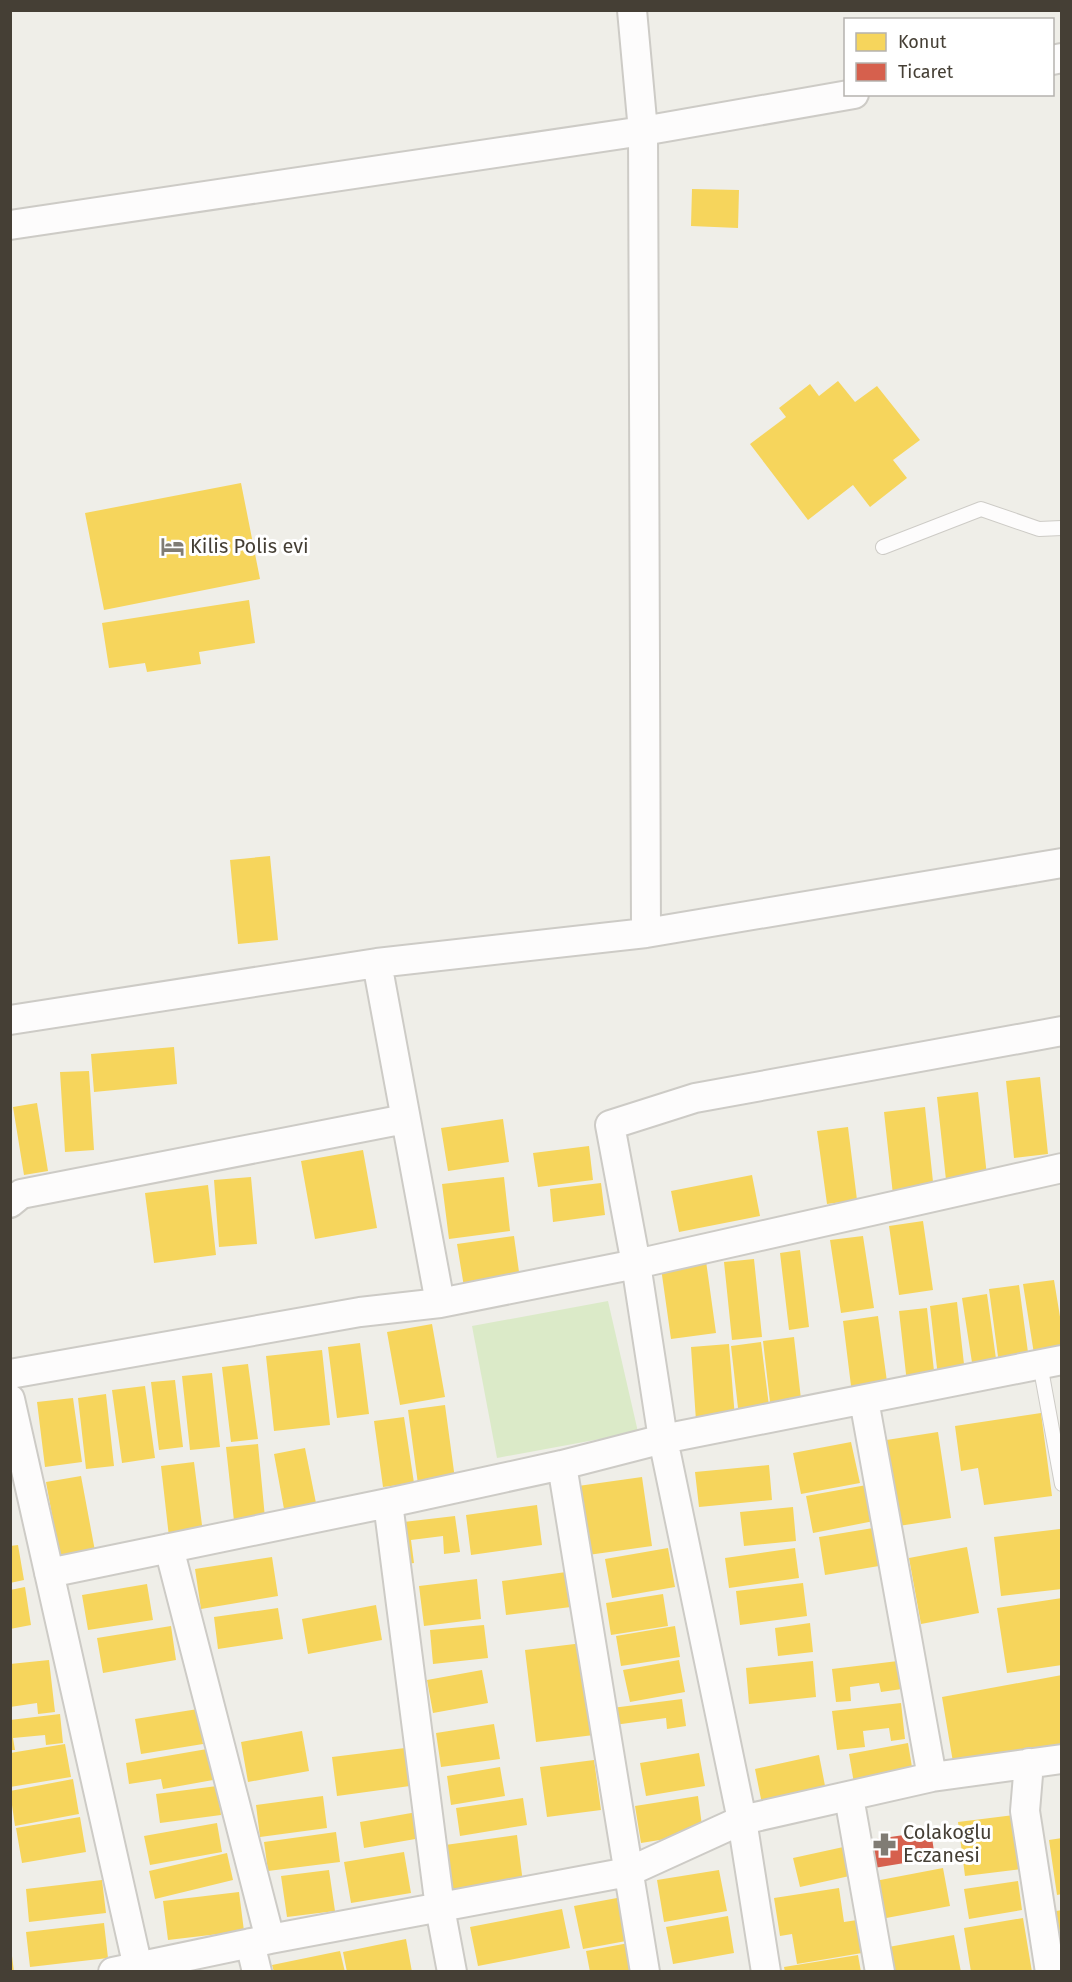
<svg xmlns="http://www.w3.org/2000/svg" width="1072" height="1982" font-family="'Fira Sans',sans-serif">
<style>
.green{fill:#dbeac8}
.homes{fill:#f6d55c}
.shops{fill:#d6604d}
.lines{fill:none;stroke-linecap:round;stroke-linejoin:round}
.service-casing{stroke:#cdcbc6;stroke-width:16}
.minor-casing{stroke:#cdcbc6;stroke-width:32}
.service{stroke:#fdfcfc;stroke-width:14}
.minor{stroke:#fdfcfc;stroke-width:28}
.labels{text-anchor:middle;stroke-width:6;stroke-linejoin:round;paint-order:stroke}
.poi-label{font-size:20px;fill:#453f35;stroke:#fff;text-anchor:start}
</style>
<rect width="100%" height="100%" fill="#efeee8"/>
<path class="green" d="M608,1301L638,1432L497,1458L472,1326Z"/>
<path class="homes" d="M692,189L739,190L738,228L691,226Z
M838,381L855,402L877,386L920,440L893,460L907,478L870,507L853,485L808,520L750,444L786,417L779,408L810,384L819,396Z
M241,483L260,579L104,610L85,513Z
M249,600L255,643L199,652L201,664L147,672L145,663L109,668L102,623Z
M270,856L278,940L238,944L230,860Z
M174,1047L177,1084L94,1092L91,1054Z
M89,1071L94,1150L65,1152L60,1072Z
M1040,1077L1048,1154L1014,1158L1006,1081Z
M978,1092L987,1176L946,1180L937,1097Z
M37,1103L48,1171L24,1175L13,1107Z
M925,1107L934,1191L893,1195L884,1112Z
M503,1119L509,1162L448,1171L441,1128Z
M848,1127L857,1200L827,1204L817,1131Z
M589,1146L593,1180L538,1187L533,1153Z
M363,1150L377,1228L315,1239L301,1161Z
M752,1175L760,1216L679,1232L671,1191Z
M251,1177L257,1244L219,1247L214,1180Z
M504,1177L510,1231L449,1239L442,1184Z
M601,1183L605,1215L553,1222L550,1189Z
M208,1185L216,1255L154,1263L145,1193Z
M923,1221L933,1290L899,1295L889,1226Z
M514,1236L520,1279L464,1287L457,1244Z
M863,1236L874,1308L841,1313L830,1240Z
M800,1250L809,1327L789,1330L780,1253Z
M754,1259L762,1337L732,1340L724,1262Z
M706,1261L716,1333L671,1339L661,1268Z
M1054,1280L1062,1329V1350L1034,1354L1023,1284Z
M1019,1285L1029,1360L999,1364L989,1289Z
M987,1294L997,1366L973,1369L962,1298Z
M957,1302L965,1373L938,1377L930,1306Z
M927,1308L935,1380L907,1383L899,1311Z
M878,1316L888,1389L852,1394L843,1321Z
M432,1324L445,1397L400,1405L387,1332Z
M794,1337L802,1408L771,1411L763,1341Z
M761,1342L770,1414L739,1417L731,1346Z
M360,1343L369,1414L337,1418L328,1347Z
M729,1344L735,1418L696,1421L691,1347Z
M322,1350L330,1425L274,1431L266,1356Z
M248,1364L258,1439L231,1442L222,1367Z
M212,1373L220,1447L190,1450L182,1376Z
M175,1380L183,1447L159,1450L151,1382Z
M145,1386L155,1458L122,1463L112,1390Z
M106,1394L114,1466L86,1469L78,1398Z
M73,1398L82,1462L45,1467L37,1402Z
M445,1405L455,1479L418,1484L408,1410Z
M1041,1413L1052,1496L984,1505L978,1468L961,1471L955,1426Z
M404,1417L414,1483L383,1487L374,1421Z
M938,1432L951,1518L892,1527L880,1441Z
M851,1442L860,1483L801,1494L793,1453Z
M258,1444L265,1518L234,1521L226,1447Z
M305,1448L316,1503L284,1509L274,1454Z
M194,1462L203,1533L169,1537L161,1466Z
M769,1465L772,1500L699,1507L695,1472Z
M81,1476L95,1551L60,1558L46,1482Z
M642,1477L652,1546L581,1556L571,1487Z
M872,1484L879,1520L813,1533L806,1496Z
M537,1505L542,1545L471,1555L466,1515Z
M793,1507L796,1541L744,1546L740,1512Z
M455,1516L460,1552L444,1554L443,1536L411,1540L414,1563L400,1565L395,1523Z
M879,1527L885,1565L825,1575L819,1537Z
M1060,1529L1062,1545V1589L1001,1596L994,1537Z
M18,1545L24,1580L10,1583V1546Z
M967,1547L979,1613L921,1624L909,1558Z
M668,1548L675,1587L612,1598L605,1559Z
M795,1548L799,1578L729,1588L725,1558Z
M272,1557L278,1596L201,1609L195,1569Z
M566,1572L571,1607L506,1615L502,1581Z
M477,1579L481,1619L424,1626L419,1586Z
M803,1583L807,1616L740,1625L736,1591Z
M147,1584L153,1620L88,1630L82,1595Z
M25,1587L31,1625L10,1629V1590Z
M663,1594L668,1626L611,1635L606,1603Z
M1062,1598V1665L1007,1673L997,1608Z
M376,1605L382,1640L308,1654L302,1619Z
M278,1608L283,1639L218,1649L214,1617Z
M810,1623L813,1652L778,1656L775,1628Z
M484,1625L488,1658L433,1664L430,1630Z
M171,1626L176,1660L103,1673L97,1638Z
M675,1626L680,1657L621,1666L616,1636Z
M583,1643L594,1735L536,1742L525,1650Z
M49,1660L55,1712L38,1714L37,1703L10,1707V1664Z
M679,1660L685,1692L630,1702L623,1670Z
M813,1661L816,1697L749,1704L746,1668Z
M898,1661L902,1689L881,1692L879,1683L850,1687L851,1701L836,1702L832,1669Z
M482,1670L488,1703L433,1713L427,1680Z
M1062,1675V1755L955,1774L942,1697Z
M682,1699L686,1726L667,1729L666,1718L614,1725L612,1708Z
M901,1703L905,1739L891,1741L889,1728L863,1731L865,1747L837,1750L832,1711Z
M198,1709L203,1744L141,1754L135,1719Z
M60,1714L63,1743L46,1745L45,1735L13,1738L15,1750H10V1720Z
M494,1724L500,1759L441,1767L436,1733Z
M302,1731L309,1771L248,1782L241,1742Z
M908,1743L915,1785L856,1795L849,1754Z
M65,1744L71,1777L10,1787V1753Z
M405,1748L410,1786L337,1796L332,1757Z
M207,1749L213,1780L163,1789L161,1779L129,1784L126,1763Z
M699,1753L705,1786L646,1796L640,1763Z
M819,1755L827,1796L763,1809L755,1769Z
M594,1760L601,1810L547,1817L540,1767Z
M500,1767L505,1796L451,1805L447,1776Z
M73,1779L79,1814L15,1826L10,1791Z
M217,1786L221,1815L160,1823L156,1794Z
M323,1796L327,1828L260,1837L256,1805Z
M698,1796L703,1833L641,1843L635,1806Z
M523,1798L527,1825L460,1836L456,1808Z
M417,1812L421,1838L364,1848L360,1822Z
M1014,1815L1021,1869L965,1876L958,1822Z
M80,1817L86,1852L22,1863L16,1828Z
M217,1823L222,1852L150,1865L144,1836Z
M336,1832L340,1862L268,1871L264,1842Z
M517,1835L523,1883L444,1893L438,1846Z
M1062,1838V1894L1057,1895L1049,1840Z
M848,1846L854,1875L800,1887L793,1858Z
M404,1852L411,1893L351,1903L344,1862Z
M227,1853L233,1880L155,1899L149,1871Z
M943,1868L950,1906L881,1919L875,1881Z
M329,1870L335,1911L287,1917L281,1876Z
M719,1870L727,1911L664,1922L657,1880Z
M102,1880L106,1913L29,1922L26,1889Z
M1018,1881L1022,1910L969,1919L964,1889Z
M839,1888L844,1922L857,1920L862,1953L797,1964L792,1934L780,1936L774,1898Z
M239,1892L244,1931L168,1940L163,1901Z
M617,1898L626,1941L583,1949L574,1906Z
M562,1909L570,1948L478,1966L470,1927Z
M1062,1910V1935H1060L1056,1911Z
M728,1916L734,1953L673,1964L666,1927Z
M1023,1918L1032,1972H971L964,1928Z
M104,1923L108,1958L30,1967L26,1932Z
M954,1935L961,1972H887L883,1948Z
M406,1939L412,1972H347L343,1952Z
M634,1942L640,1972H590L586,1951Z
M340,1951L345,1972H274L272,1965Z
M858,1955L861,1972H785L784,1967Z
M10,1956H12L14,1972H10Z"/>
<path class="shops" d="M931,1831L935,1858L874,1868L870,1840Z"/>
<g class="lines">
<defs>
<path id="service" d="M883,547L981,509L1039,529L1062,528
M1040,1364L1062,1484"/>
<path id="minor" d="M632,10L643,131L646,933
M1052,60L1062,58
M10,225L643,131L854,94
M377,963L440,1303
M10,1020L377,963L646,933L1062,863
M10,1203L21,1194L405,1119
M10,1374L360,1312L440,1303L636,1264L1062,1168
M10,1399L139,1972
M864,1400L932,1777
M562,1465L645,1972
M388,1503L440,1908L452,1972
M169,1548L270,1939
M49,1573L388,1503L562,1465L663,1439L1062,1360
M1029,1763L1025,1811L1050,1972
M849,1797L880,1972
M250,1943L257,1972
M113,1972L270,1939L628,1872L742,1820L932,1777L1062,1759
M766,1972L742,1820L663,1439L636,1264L610,1125L695,1098L1062,1031"/>
</defs>
<use href="#service" class="service-casing"/>
<use href="#minor" class="minor-casing"/>
<use href="#service" class="service"/>
<use href="#minor" class="minor"/>
</g>
<defs>
<symbol id="hotel-bare" viewBox="-9 -9 18 18"><path d="M-6-4.5h1.5V1H6V5H4.5V3h-9V5H-6ZM-4 0a1.8 1.8 0 1 1 3.6 0ZM.5 0V-2.5h3Q6-2.5 6 0Z" fill="#807c74" stroke="#fff" stroke-width="2.5" paint-order="stroke"/></symbol>
<symbol id="pharmacy-bare" viewBox="-9 -9 18 18"><path d="M-2-6h4v4h4v4h-4v4h-4v-4h-4v-4h4Z" fill="#807c74" stroke="#fff" stroke-width="2.5" paint-order="stroke"/></symbol>
</defs>
<g fill-rule="evenodd">
<use href="#hotel-bare" x="156" y="530" width="33" height="33"/>
<use href="#pharmacy-bare" x="868" y="1828" width="33" height="33"/>
</g>
<g class="labels">
<g class="poi-label">
<text x="190" y="553">Kilis Polis evi</text>
<text x="903" y="1839">Colakoglu<tspan x="903" dy="23">Eczanesi</tspan></text>
</g>
</g>
<rect width="1072" height="1982" fill="none" stroke="#453f35" stroke-width="24"/>
<rect x="844" y="18" width="210" height="78" fill="#ffffff" stroke="#b5b2ae" stroke-width="1.5"/>
<rect x="856" y="33" width="30" height="18" fill="#f6d55c" stroke="#b5b2ae" stroke-width="1.5"/>
<text x="898" y="48" font-size="18" fill="#453f35">Konut</text>
<rect x="856" y="63" width="30" height="18" fill="#d6604d" stroke="#b5b2ae" stroke-width="1.5"/>
<text x="898" y="78" font-size="18" fill="#453f35">Ticaret</text>
</svg>
